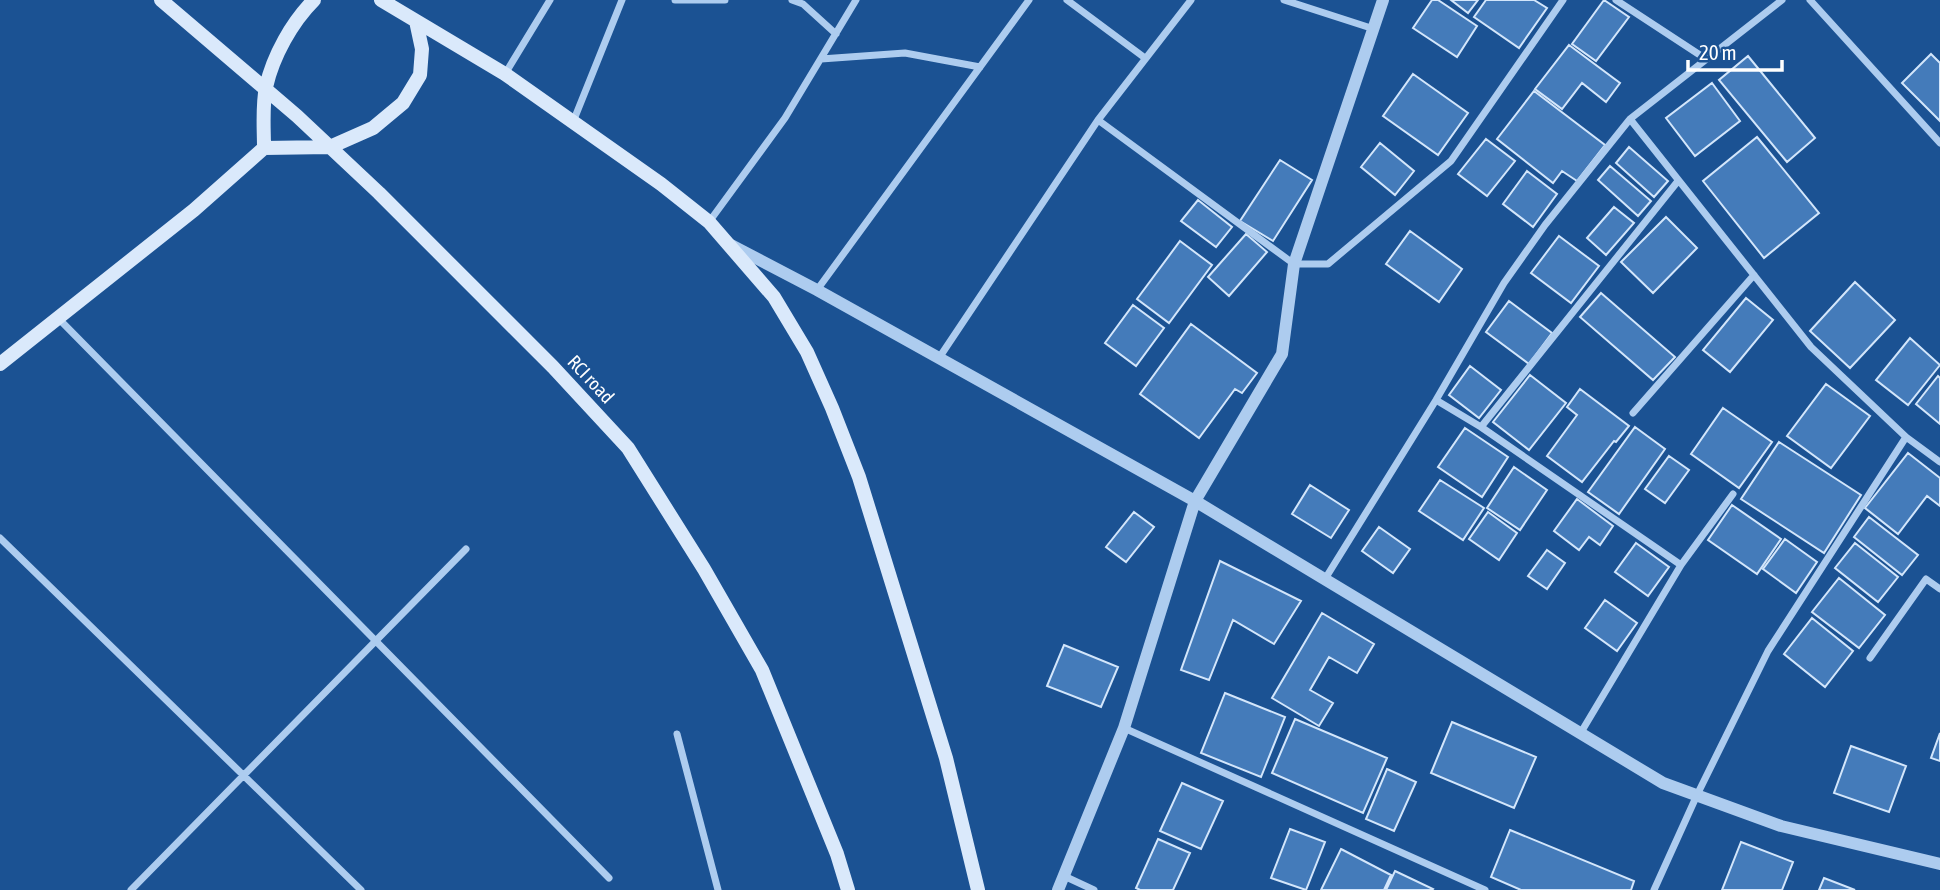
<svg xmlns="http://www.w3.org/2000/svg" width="1940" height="890" font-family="'Asap Condensed',sans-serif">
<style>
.building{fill:#447bba;stroke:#d3e6fb;stroke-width:2}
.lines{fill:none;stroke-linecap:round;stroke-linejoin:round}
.minor{stroke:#adccef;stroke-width:7}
.tertiary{stroke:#adccef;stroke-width:12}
.secondary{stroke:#dae9fb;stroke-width:14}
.labels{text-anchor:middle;stroke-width:6;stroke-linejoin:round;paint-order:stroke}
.street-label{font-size:19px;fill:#fff;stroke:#1b5293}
</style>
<rect width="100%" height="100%" fill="#1b5293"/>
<path class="building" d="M1432,0H1438L1477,26L1457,57L1413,28Z
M1451,0H1478L1468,13Z
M1486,0H1534L1547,8L1519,48L1474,17Z
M1604,0L1629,17L1596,61L1572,44Z
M1569,45L1620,83L1606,102L1582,83L1562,109L1535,89Z
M1931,54L1940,63V121L1902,83Z
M1748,56L1815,138L1787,162L1719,80Z
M1413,74L1468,113L1438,155L1383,116Z
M1712,83L1740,121L1695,156L1666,118Z
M1534,91L1605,145L1577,181L1562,171L1553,183L1497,139Z
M1757,137L1819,213L1764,258L1703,181Z
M1486,139L1515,161L1487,196L1458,174Z
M1380,143L1414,171L1395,195L1361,167Z
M1629,147L1668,181L1654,197L1616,163Z
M1280,160L1312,180L1273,241L1240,221Z
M1610,166L1651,201L1638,216L1598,180Z
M1527,171L1557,194L1533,227L1503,204Z
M1198,200L1232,227L1216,247L1181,221Z
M1614,207L1634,223L1606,255L1587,238Z
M1666,217L1697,248L1653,293L1621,262Z
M1410,231L1462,269L1439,302L1386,264Z
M1246,234L1267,252L1229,296L1208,277Z
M1559,236L1599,266L1571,303L1531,273Z
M1180,241L1212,265L1169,323L1137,299Z
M1855,282L1895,320L1850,368L1810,331Z
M1601,293L1675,357L1653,380L1580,317Z
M1746,298L1773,320L1730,372L1703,350Z
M1509,301L1552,333L1529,364L1486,332Z
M1133,305L1164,328L1136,366L1105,343Z
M1191,324L1257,373L1242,393L1235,389L1199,438L1140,394Z
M1910,338L1940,365L1908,405L1876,380Z
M1470,366L1501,390L1479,418L1449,395Z
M1530,375L1566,403L1529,450L1493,422Z
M1938,376L1940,378V424L1916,404Z
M1826,384L1870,416L1831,468L1787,436Z
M1580,389L1629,426L1616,442L1614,441L1582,482L1547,456L1577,415L1567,407Z
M1723,408L1772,442L1739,488L1691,454Z
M1635,427L1665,449L1619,514L1588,492Z
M1465,428L1508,457L1482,497L1438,467Z
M1779,442L1861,495L1824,553L1741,499Z
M1908,453L1940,478V506L1927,496L1898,534L1865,508Z
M1669,456L1689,470L1665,503L1645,489Z
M1514,467L1547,490L1520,530L1487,508Z
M1440,480L1484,508L1463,540L1419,511Z
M1310,485L1349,510L1331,538L1292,514Z
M1577,499L1613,526L1600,545L1589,537L1579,550L1554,531Z
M1732,505L1781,539L1757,574L1708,540Z
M1134,512L1154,527L1126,562L1106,547Z
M1488,512L1517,533L1499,560L1469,539Z
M1869,517L1918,555L1902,575L1854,537Z
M1379,527L1410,549L1393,573L1362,551Z
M1785,539L1817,562L1796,593L1763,569Z
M1636,543L1669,567L1648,596L1615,572Z
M1855,543L1898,577L1878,602L1835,568Z
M1547,550L1565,563L1547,589L1528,576Z
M1220,561L1301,601L1274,644L1233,620L1209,680L1181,670Z
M1839,578L1885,615L1859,648L1812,612Z
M1605,600L1637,623L1617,651L1585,628Z
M1322,613L1374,644L1357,673L1329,657L1310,690L1333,703L1319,726L1272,698Z
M1812,618L1853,651L1825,687L1784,654Z
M1064,645L1118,667L1101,707L1047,686Z
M1225,693L1285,717L1261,777L1201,753Z
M1295,719L1387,758L1363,813L1272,773Z
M1452,722L1536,757L1514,808L1431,773Z
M1940,733V761L1931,758Z
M1851,746L1906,766L1889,812L1834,793Z
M1387,769L1416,782L1394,831L1366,819Z
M1182,783L1223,801L1201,849L1160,831Z
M1290,829L1325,842L1306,890L1271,878Z
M1510,830L1634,881L1631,890H1521L1491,877Z
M1158,839L1190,853L1173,890H1140L1136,888Z
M1741,842L1793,862L1782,890H1722Z
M1341,849L1391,875L1384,890H1321Z
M1395,871L1433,889L1432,890H1386Z
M1824,878L1855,890H1819Z"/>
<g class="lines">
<path class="minor" d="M675,0H725
M792,0L803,4L836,34
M1067,0L1145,58
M1284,0L1374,29
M1616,0L1706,59
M1810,0L1940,143
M821,59L905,53L980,67
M505,74L550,0
M1630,119L1811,347L1906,437L1940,462
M1098,120L1294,264H1328L1451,161L1563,0
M573,122L622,0
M709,222L785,118L856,0
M817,290L1029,0
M57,317L609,878
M939,358L1098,120L1191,0
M1436,400L1481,427L1681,565
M1633,413L1754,275
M1481,427L1678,181
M0,538L361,890
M1325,579L1436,400L1504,283L1545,225L1630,119L1782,0
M1870,658L1926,579L1940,589
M1124,728L1485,890
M677,734L718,890
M1580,734L1681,565L1733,494
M1064,876L1094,890
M131,890L466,549
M1654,890L1697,795L1768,651L1906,437"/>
<path class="tertiary" d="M731,245L817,290L1195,501L1663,783L1781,826L1940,864
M1058,890L1124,728L1195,501L1282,354L1294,264L1383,0"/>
<path class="secondary" d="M161,0L297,116L379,193L553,367L628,448L704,569L762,670L837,854L848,890
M381,0L505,74L661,184L709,222L774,297L807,352L832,408L859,477L946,758L978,890
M264,148C264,129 262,106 266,87C273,56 292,22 314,0
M0,364L194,210L264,148L330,147L373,128L403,103L420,75L422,49L416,21"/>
</g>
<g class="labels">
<g class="street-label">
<text transform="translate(591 379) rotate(47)" y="7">RCI road</text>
</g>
</g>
<path d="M1688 60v10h94v-10" fill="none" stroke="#ffffff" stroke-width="3.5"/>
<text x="1699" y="60" font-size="21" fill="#ffffff" stroke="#1b5293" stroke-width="5" paint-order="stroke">20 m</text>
</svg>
